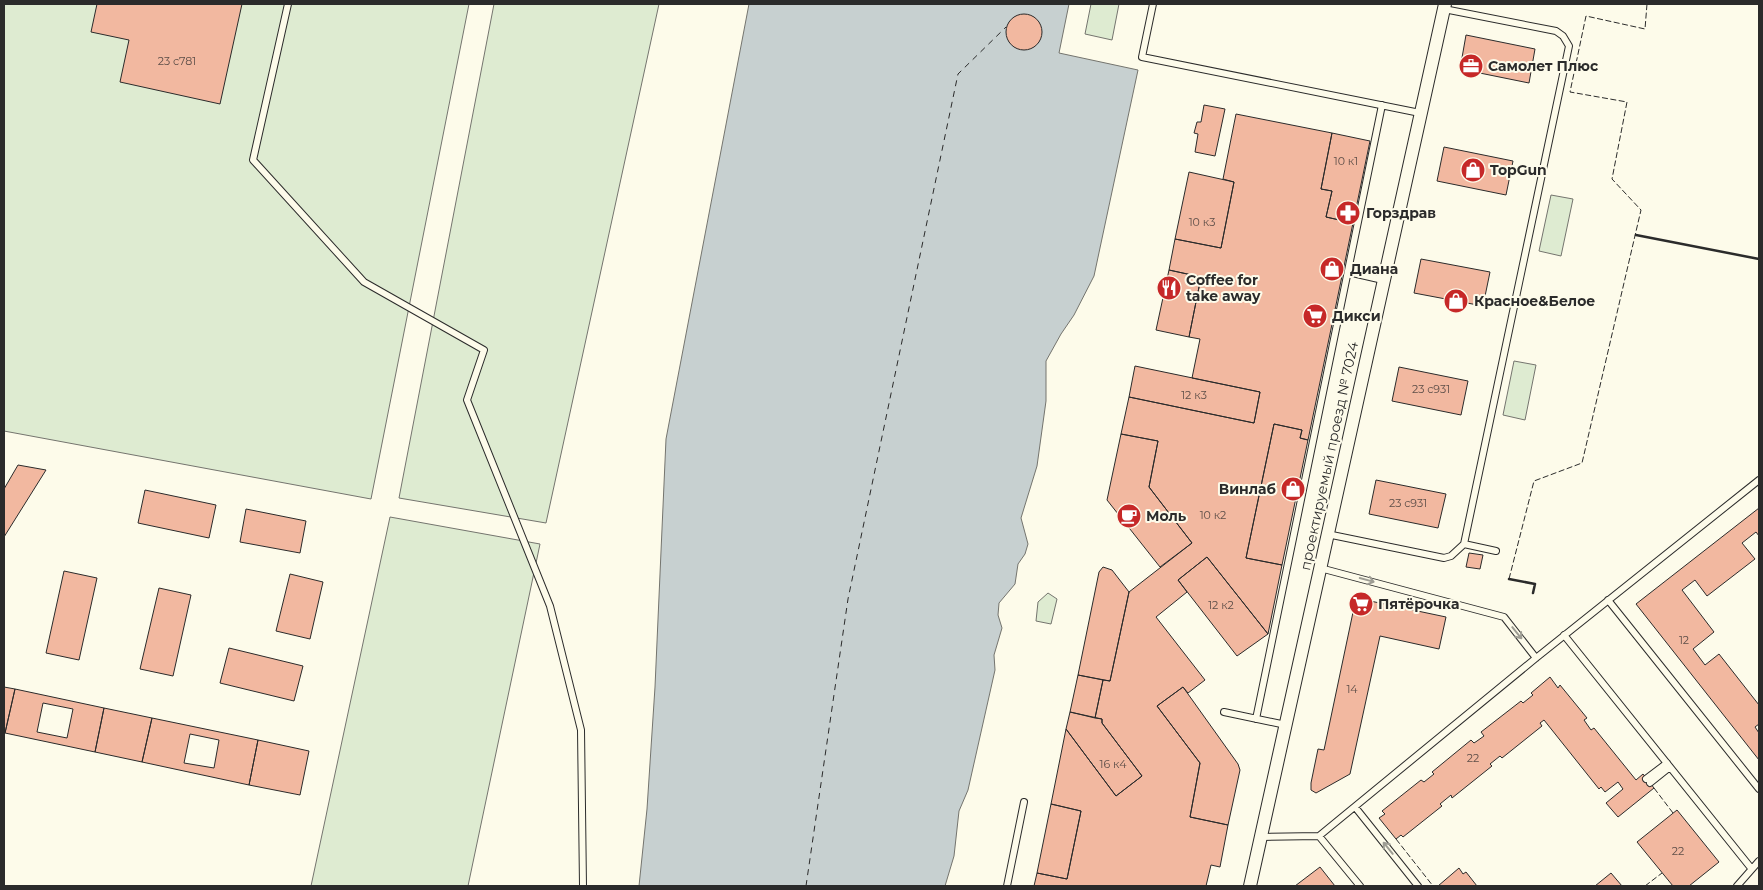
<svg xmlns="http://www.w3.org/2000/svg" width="1763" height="890" font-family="Montserrat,sans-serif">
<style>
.green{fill:#deebd1;stroke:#74746e}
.water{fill:#c7d0d0;stroke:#74746e}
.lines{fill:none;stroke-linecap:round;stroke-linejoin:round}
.ferry{stroke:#2b2b2b;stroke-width:1;stroke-dasharray:6 5;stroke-linecap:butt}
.building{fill:#f2b8a0;stroke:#2b2b2b;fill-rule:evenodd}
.lane-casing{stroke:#2b2b2b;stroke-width:8}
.street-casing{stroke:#2b2b2b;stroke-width:14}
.lane{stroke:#fdfbea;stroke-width:6}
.street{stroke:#fdfbea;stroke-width:12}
.fence{stroke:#2b2b2b;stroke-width:1;stroke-dasharray:6 2.5;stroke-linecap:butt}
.wall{stroke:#2b2b2b;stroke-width:2.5}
.oneway{stroke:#9e9d94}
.labels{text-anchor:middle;stroke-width:4;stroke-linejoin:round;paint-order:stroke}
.number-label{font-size:11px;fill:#5d4e48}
.poi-label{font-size:14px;font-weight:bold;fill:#2b2b2b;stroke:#fdfbea;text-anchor:start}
.street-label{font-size:14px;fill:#2b2b2b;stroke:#fdfbea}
</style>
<rect width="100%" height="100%" fill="#fdfbea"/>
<path class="green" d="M4,4H469L371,499L4,431Z
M494,4H659L546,523L399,498Z
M1091,4H1119L1112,40L1085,34Z
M1551,195L1573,199L1561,256L1539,251Z
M1514,361L1536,365L1525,420L1503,415Z
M390,517L540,544L468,886H311Z
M1048,593L1057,599L1051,624L1036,621L1038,602Z"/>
<path class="water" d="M749,4H1069L1059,53L1138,70L1094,276L1074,315L1061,334L1046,361V401L1037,466L1021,518L1028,544L1025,554L1018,564L1015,584L999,603L998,615L1002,628L994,655L995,670L968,790L959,811L954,856L945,886H639L647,809L655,687L666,439Z"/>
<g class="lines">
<path class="ferry" d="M806,886L848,599L958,74L1006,27"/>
</g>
<path class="building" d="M97,4H242L220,104L120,82L129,40L91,32Z
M1006 32a18 18 0 1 1 36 0a18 18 0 1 1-36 0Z
M1466,35L1535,49L1529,83L1460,69Z
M1204,105L1225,109L1215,156L1195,152L1198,134L1194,133L1197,122H1201Z
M1236,114L1332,133L1321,189L1332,191L1326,217L1353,223L1308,440L1300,438L1302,430L1274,424L1246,558L1282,565L1268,634L1207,557L1178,580L1187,592L1156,617L1205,680L1188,693L1183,687L1157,706L1200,763L1190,817L1228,825L1220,867L1211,865L1206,886H1034L1037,873L1067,879L1081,811L1051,804L1066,729L1116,796L1142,776L1102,723V719L1095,718L1103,680L1110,681L1129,592L1192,543L1149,487L1158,441L1121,434L1129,397L1254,423L1260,392L1192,378L1200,339L1189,337L1201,277L1169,270L1175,239L1221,248L1234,182L1223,179Z
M1332,133L1370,141L1353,223L1326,217L1332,191L1321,189Z
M1444,147L1513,161L1506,195L1437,181Z
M1189,172L1234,182L1221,248L1175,239Z
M1421,259L1490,272L1483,306L1414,293Z
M1169,270L1201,277L1189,337L1156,330Z
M1135,366L1260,392L1254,423L1129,397Z
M1399,367L1468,381L1461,415L1392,401Z
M1274,424L1302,430L1300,438L1308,440L1282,565L1246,558Z
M1121,434L1158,441L1149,487L1192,543L1160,567L1107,500Z
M18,465L46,470L4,537V489Z
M1376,480L1446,494L1438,528L1369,514Z
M145,490L216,505L209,538L138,523Z
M1759,508V536L1756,532L1742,543L1755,559L1707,596L1695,580L1682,590L1714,632L1693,649L1705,665L1719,654L1759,705V724L1755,727L1759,733V760L1636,604Z
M246,509L306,521L300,553L240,542Z
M1469,553L1483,555L1480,569L1466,567Z
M1207,557L1268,634L1237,656L1178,580Z
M1103,567L1112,570L1129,592L1110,681L1078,675L1099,572Z
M64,571L97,578L79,660L46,653Z
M290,574L323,582L310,639L276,631Z
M159,588L191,595L173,676L140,669Z
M1356,598L1446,617L1439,649L1380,636L1350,774L1316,793L1311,790V783L1318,749L1324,750Z
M229,648L303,666L294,701L220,683Z
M1078,675L1103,680L1095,718L1070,712Z
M1550,677L1558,688L1560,685L1587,718L1584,720L1591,730L1594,728L1636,780L1643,774L1654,788L1618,817L1606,803L1623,789L1618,782L1605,792L1601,787L1599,789L1544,720L1540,723L1542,726L1502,758L1500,756L1490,764L1492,766L1452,798L1451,795L1440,804L1442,806L1403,837L1401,835L1396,839L1379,818L1385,814L1382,811L1421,780L1424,782L1434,774L1432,772L1471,740L1474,743L1477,741L1484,736L1481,732L1521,701L1523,703L1533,695L1531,693Z
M4,687L15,689L5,733H4Z
M1183,687L1238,764L1240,770L1228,825L1190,817L1200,763L1157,706Z
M15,689L104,708L95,752L5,733ZM43,703L73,709L67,738L37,732Z
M104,708L152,718L142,762L95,752Z
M1070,712L1102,719V723L1142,776L1116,796L1066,729Z
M152,718L258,740L249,785L142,762ZM190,734L219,740L214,768L184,763Z
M258,740L309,751L300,795L249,785Z
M1051,804L1081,811L1067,879L1037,873Z
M1677,810L1719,862L1689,886H1673L1637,842Z
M1320,867L1335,886H1295Z
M1459,868L1463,874L1466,872L1477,886H1438Z
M1611,873L1622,886H1595Z"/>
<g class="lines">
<defs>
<path id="lane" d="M288,4L253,160L364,282L484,350L467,400L550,606L581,730L583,886
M1153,4L1142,57L1420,113
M1348,272L1383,280
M1327,534L1444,558L1451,556L1464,544L1569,46L1563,36L1556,31L1444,9
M1464,544L1496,551
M1320,568L1504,617L1536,658
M1608,600L1759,789
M1564,635L1751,868
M1224,712L1286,725
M1256,719L1382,105
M1646,779L1667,763
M1650,783L1670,767
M1355,807L1418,886
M1319,836L1360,886
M1261,837L1319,836L1536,658L1759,480
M1007,886L1024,802
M1737,886L1759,861"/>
<path id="street" d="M1250,886L1445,4"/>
</defs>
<use href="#lane" class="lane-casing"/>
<use href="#street" class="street-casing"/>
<use href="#lane" class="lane"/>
<use href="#street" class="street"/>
<path class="fence" d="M1509,579L1534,481L1582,463L1641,210L1612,179L1627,102L1570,92L1586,16L1645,29L1647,4
M1654,788L1673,813
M1396,839L1433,886
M1645,886L1662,873"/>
<path class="wall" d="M1636,235L1759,259
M1509,579L1535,584L1533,593"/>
</g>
<defs><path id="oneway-shaft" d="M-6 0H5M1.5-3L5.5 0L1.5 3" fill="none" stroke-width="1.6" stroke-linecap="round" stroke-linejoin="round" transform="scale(1.25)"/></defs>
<g class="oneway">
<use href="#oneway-shaft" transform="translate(1367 580) rotate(15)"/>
<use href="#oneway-shaft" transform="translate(1517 633) rotate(51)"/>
<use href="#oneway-shaft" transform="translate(1388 848) rotate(-129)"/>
</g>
<defs>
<symbol id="office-disc" viewBox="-11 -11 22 22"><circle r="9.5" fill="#c62828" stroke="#fdfbea"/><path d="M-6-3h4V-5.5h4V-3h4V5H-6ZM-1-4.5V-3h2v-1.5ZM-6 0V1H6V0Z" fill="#fff"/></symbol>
<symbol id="shop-disc" viewBox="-11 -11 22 22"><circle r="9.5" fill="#c62828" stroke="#fdfbea"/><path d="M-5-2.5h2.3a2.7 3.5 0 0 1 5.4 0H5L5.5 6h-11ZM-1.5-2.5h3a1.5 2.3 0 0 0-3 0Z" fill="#fff"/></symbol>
<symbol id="pharmacy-disc" viewBox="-11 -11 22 22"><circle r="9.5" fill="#c62828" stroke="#fdfbea"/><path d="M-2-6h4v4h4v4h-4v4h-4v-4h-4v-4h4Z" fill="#fff"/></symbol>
<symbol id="restaurant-disc" viewBox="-11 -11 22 22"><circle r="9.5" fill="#c62828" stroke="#fdfbea"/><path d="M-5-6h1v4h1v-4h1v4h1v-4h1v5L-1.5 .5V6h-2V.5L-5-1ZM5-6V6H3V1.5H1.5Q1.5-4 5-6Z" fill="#fff"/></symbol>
<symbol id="supermarket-disc" viewBox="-11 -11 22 22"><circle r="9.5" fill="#c62828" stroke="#fdfbea"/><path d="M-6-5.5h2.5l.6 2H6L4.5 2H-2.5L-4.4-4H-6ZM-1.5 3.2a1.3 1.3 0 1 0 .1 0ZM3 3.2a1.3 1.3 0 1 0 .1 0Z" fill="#fff"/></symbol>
<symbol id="cafe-disc" viewBox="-11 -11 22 22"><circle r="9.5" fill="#c62828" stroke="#fdfbea"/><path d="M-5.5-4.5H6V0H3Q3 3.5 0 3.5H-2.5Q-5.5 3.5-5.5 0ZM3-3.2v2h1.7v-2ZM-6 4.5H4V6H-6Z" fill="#fff"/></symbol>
</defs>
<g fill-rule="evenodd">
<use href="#office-disc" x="1457" y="52" width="28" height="28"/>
<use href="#shop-disc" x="1459" y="156" width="28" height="28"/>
<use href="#pharmacy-disc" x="1334" y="199" width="28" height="28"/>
<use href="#shop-disc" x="1318" y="255" width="28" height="28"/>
<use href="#restaurant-disc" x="1155" y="274" width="28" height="28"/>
<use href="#shop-disc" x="1442" y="287" width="28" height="28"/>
<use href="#supermarket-disc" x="1301" y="302" width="28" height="28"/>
<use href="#shop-disc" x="1279" y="475" width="28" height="28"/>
<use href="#cafe-disc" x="1115" y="502" width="28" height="28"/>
<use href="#supermarket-disc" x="1347" y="590" width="28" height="28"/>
</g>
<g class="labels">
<g class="number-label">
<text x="177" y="65">23 с781</text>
<text x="1346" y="165">10 к1</text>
<text x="1202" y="226">10 к3</text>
<text x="1431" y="393">23 с931</text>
<text x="1194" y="399">12 к3</text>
<text x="1408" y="507">23 с931</text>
<text x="1213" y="519">10 к2</text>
<text x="1221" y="609">12 к2</text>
<text x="1684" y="644">12</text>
<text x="1352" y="693">14</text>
<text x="1473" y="762">22</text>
<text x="1113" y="768">16 к4</text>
<text x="1678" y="855">22</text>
</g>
<g class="poi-label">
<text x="1488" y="71">Самолет Плюс</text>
<text x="1490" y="175">TopGun</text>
<text x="1366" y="218">Горздрав</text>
<text x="1350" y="274">Диана</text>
<text x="1186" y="285">Coffee for<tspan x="1186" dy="16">take away</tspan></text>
<text x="1474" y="306">Красное&amp;Белое</text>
<text x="1332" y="321">Дикси</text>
<text x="1276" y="494" text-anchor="end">Винлаб</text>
<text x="1146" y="521">Моль</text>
<text x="1378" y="609">Пятёрочка</text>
</g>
<g class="street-label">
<text transform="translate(1329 456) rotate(-78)" y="5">проектируемый проезд № 7024</text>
</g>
</g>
<rect width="1763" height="890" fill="none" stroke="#2b2b2b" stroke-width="10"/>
</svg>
